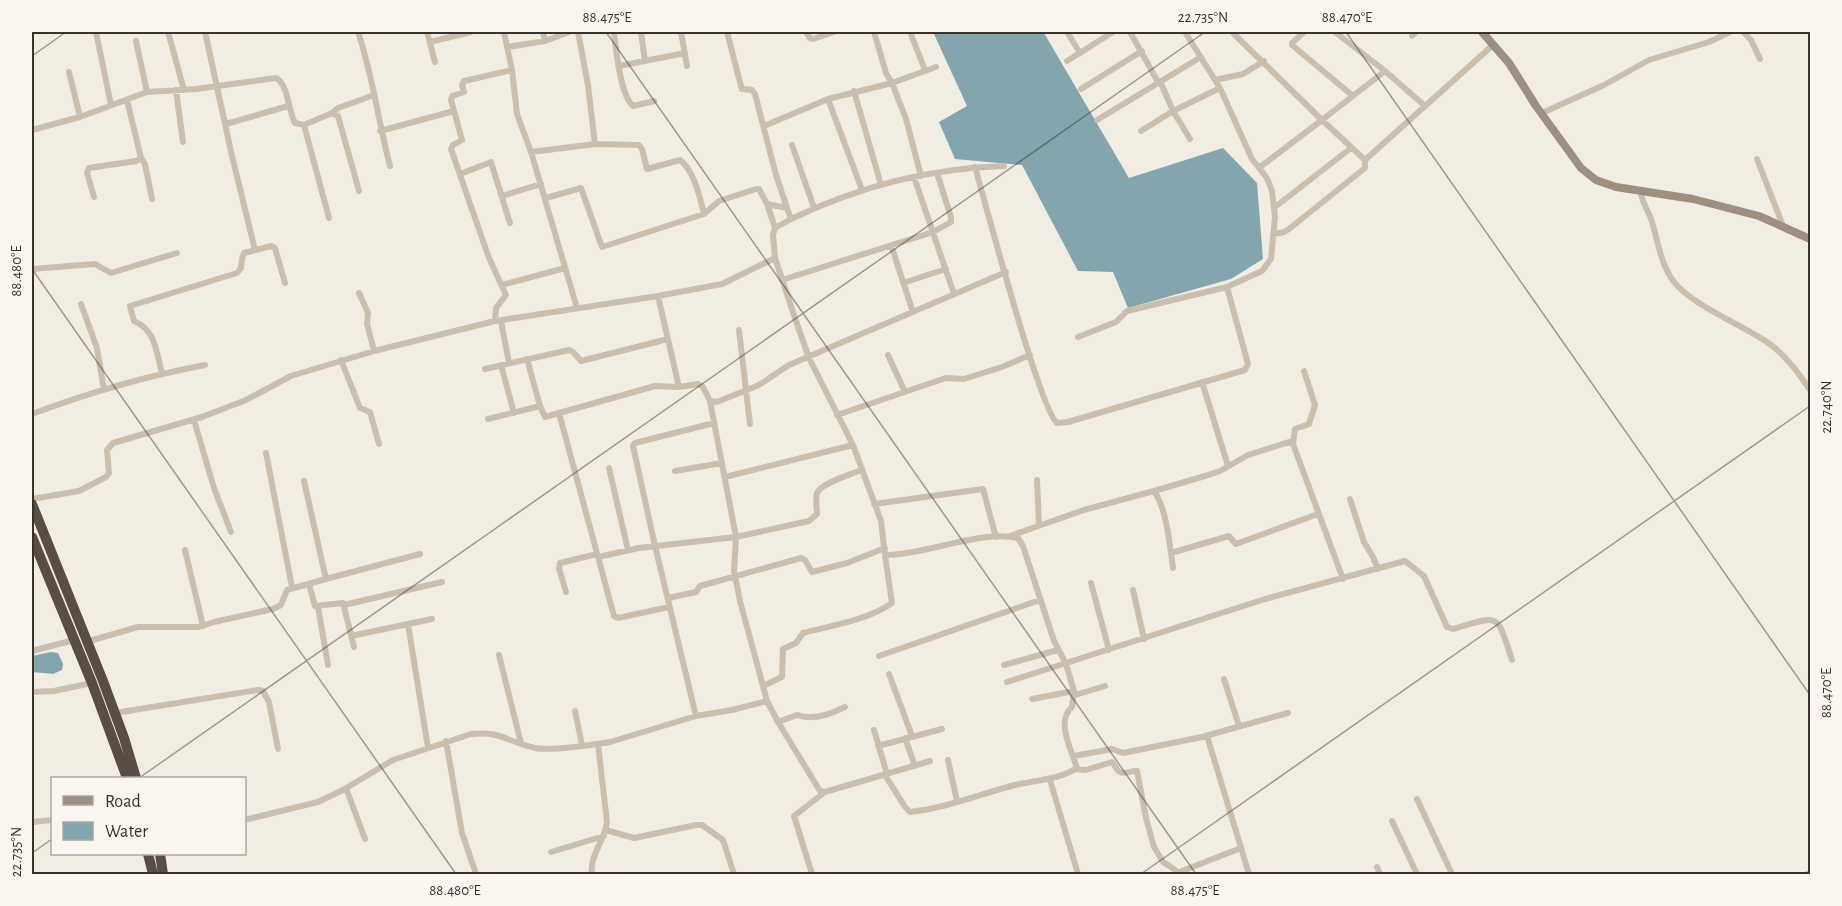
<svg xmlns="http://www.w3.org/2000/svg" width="1842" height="906" font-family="'Alegreya Sans',sans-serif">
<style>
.water{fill:#83a6ae}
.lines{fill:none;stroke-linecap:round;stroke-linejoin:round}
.street{stroke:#cabfae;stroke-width:6}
.secondary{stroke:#9e8f80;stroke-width:8}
.highway{stroke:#594d44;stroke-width:10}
.ticks{fill:none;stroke:#39322c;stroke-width:1.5;stroke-opacity:0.45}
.neatline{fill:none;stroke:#39322c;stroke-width:2}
.ticks-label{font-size:15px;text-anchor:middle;fill:#39322c}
</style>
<rect width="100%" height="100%" fill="#f2ede2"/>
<path class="water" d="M933,32H1044V33L1129,178L1223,148L1257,183L1263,259L1231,279L1128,308L1113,272L1078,271L1022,165L955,159L939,122L967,106Z
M51,652L58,653L63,664L62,670L53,674L32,672V656Z"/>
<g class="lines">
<path class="street" d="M96,32L111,105
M168,32L184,90
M205,32L232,156L255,250
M358,32C373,76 378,121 390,166
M427,32L435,62
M504,32L512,70L517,114L531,152L577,308
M543,32L545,41
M578,32L588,85L595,144
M614,32C616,49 620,95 633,106L654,101
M641,32L645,61
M681,32L687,66
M727,32L741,86L742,89L752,90L755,94L776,175L787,208
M806,32L810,38L813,39L834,32
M874,32L886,73L892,83L906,119L921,176
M910,32L925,70
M1067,32L1080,53
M1130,32L1158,82
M1185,32L1220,88L1252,159L1267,178L1272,191L1275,217L1271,259L1262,271L1227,287
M1304,32L1292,43V45L1353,96
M1335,32L1385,71L1425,106
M1743,32L1751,40L1760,59
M1234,34L1322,120L1385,71
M1412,36L1416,32
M136,41L147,92
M430,42L471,32
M507,47L545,41L569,32
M1067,61L1113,32
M619,66L685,53
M69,72L80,117
M1215,80L1243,74L1264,61
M1160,81L1173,111L1190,139
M1081,89L1142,51
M176,90L183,142
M854,91L881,185
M828,99L862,190
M332,113L338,108L374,95
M1542,113L1604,85L1649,60L1709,42L1730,32
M1097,120L1201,57
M226,124L288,106
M304,125L329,218
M764,126L828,99L892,83L936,67
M32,130L80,117L147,92L196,89L276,78C288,84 288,110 295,123L304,125L332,113L338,116L359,191
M380,131L454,111
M1141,131L1173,111L1220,88
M792,145L814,208
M531,152L595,144L639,145L642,149L647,169L680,160C694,170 700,198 704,214
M141,158L145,164L152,199
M1757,159L1783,226
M975,167C985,202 1040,410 1057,423L1068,422L1245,370L1248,364L1227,287L1127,311L1116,322L1078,337
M1260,167L1322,120L1365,160L1493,45
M460,174L491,162L510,223
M914,177L954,294
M1641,192C1641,202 1649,211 1652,222C1658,242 1661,265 1674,282C1692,305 1742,325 1767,342C1785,354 1799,373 1810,390
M502,196L541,184
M94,197L87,173L89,168L136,161L141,158L127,100
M546,198L581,188L602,247L704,214L719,201L756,189H759L767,204L787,208L791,219L775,228L773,235L775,258L797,324L809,358L853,445L881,521L885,555C926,555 982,529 1018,538L1023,546L1054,641L1066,664L1074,691L1072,707C1055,721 1072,751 1077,768C1058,780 1036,780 1015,785C980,794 946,808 910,812L905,807L885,775
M767,204L775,228
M1275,207L1351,148
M791,219C858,187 930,168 1004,166
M1274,234L1284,232L1289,229L1365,168V160
M891,245L913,312
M32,269L95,264L111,273L177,253
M782,280L933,232L951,222V217L937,173
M903,283L946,269
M502,285L565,268
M359,293L368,313L367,324L374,351
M658,296L679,387
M81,304L97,348L104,390
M495,321L496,308L506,295L489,258L451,149L453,145L462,140L451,100L452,96L464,92L462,85L464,81L512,70
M501,321L509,363
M739,330L750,424
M888,355L905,392
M341,360L360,408L370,412L379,444
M501,365L514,413
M485,369L569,350L573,352L581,361L668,339
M162,373C156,352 156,330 134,321L130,306L237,273L241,268L242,259L244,253L271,246L275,248L285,283
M1202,382L1228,466
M710,401L736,537L734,571L740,601L763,686L782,677L783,649L796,643L803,633C832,625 866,621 892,603L885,555
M540,406L545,417L655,386L679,387L698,384L703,387L710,401L717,402L759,385L789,365L1006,272
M559,413L614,616L618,618L669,607
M32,414C88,393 146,376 205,365
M837,415L946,378L964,379L1002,367L1030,355
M488,419L540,406L527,359
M194,420L214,488L231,532
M1293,444L1295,429L1309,424L1315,405L1304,371
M266,453L292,587
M609,468L628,550
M675,471L722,463
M725,477L853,445
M1037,480L1039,525
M1154,491L1205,476L1220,471L1248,455L1289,442L1293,444L1343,579
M32,499L79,491L106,477L109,473L107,450L113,443L202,417L246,400L291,376L374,351L495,321L658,296L722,284L775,258
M1350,499L1364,542L1373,557L1378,569
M874,504L983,489L996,537
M1010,536L1084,510L1154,491C1167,510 1170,546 1173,568
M185,550L203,626
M1171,553L1229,536L1236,544L1318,514
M598,557L639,548L736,537L809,521L817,514C817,508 815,499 817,493C821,483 852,474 861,470
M326,579L420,554
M1091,583L1109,650
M309,584L315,606L343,603L354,647
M1133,590L1144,639
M566,592L559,568L560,563L597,554
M668,598L696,592L700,586L801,558L805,560L812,572L847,563L885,548
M344,605L442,582
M318,607L328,665
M408,624L428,748
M351,636L432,619
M86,642L138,627H199L214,622L273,609L281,605L287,590L326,579L304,481
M32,651L74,640
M499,655L521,743
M879,656L1040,600
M1004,665L1058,650
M889,674L912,736
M1224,679L1239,726
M1007,682L1265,599L1405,561L1424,576L1447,627L1453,629C1501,615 1496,612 1512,660
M763,686L767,701L778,722L797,715C812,721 831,714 845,707
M32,692L54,691L92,683
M1075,695L1105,686
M1032,699L1074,691
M575,711L582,745
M115,713L258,690L263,691L269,702L278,749
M696,716L655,546L633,446L635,443L714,423
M778,722L820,791L825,792L930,761
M874,730L887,774
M1205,736L1288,713
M905,738L915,766
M446,741L462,833L476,874
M878,746L942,729
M1074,756L1112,749L1123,753L1207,736L1249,874
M948,760L957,801
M1076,769L1086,770L1112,762C1115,765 1117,771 1120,772C1125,775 1132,770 1137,771L1146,818L1154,847L1163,862L1174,869L1178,874
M1050,780L1078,874
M346,788L365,839
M1417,799L1452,874
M244,820L318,802L343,790L393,760L471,734C501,731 508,742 535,748C549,751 593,745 610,742L696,716L732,710L767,701
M1392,821L1417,874
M32,822L52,820
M606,830L634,838L696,825H702L723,840L734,874
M551,852L604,836
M1377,867L1380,874
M1177,873L1241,848
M592,874C589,857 605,840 607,822L598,744
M812,874L794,816L825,792
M1807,874L1810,873"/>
<path class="secondary" d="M1482,32L1509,63L1536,106L1581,168L1596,180L1616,187L1693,199L1759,216L1810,239"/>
<path class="highway" d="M32,504L103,681L124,738L136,778
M32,537L92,683L127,778
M148,854L153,874
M160,854L163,874"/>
</g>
<path class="ticks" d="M606,32L1196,874M1346,32L1810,695M32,56L66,32M32,269L456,874M139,778L1205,32M32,853L52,839M1141,874L1810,406"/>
<rect width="1842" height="906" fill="none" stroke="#faf6ef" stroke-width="66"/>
<rect x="51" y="777" width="195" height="78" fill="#faf6ef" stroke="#ada8a1" stroke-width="1.5"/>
<rect x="63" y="796" width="30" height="9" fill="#9e8f80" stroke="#ada8a1" stroke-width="1.5"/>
<text x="105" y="807" font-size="18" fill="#39322c">Road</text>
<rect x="63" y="822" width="30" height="18" fill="#83a6ae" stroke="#ada8a1" stroke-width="1.5"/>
<text x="105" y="837" font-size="18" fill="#39322c">Water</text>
<rect x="33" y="33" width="1776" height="840" class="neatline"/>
<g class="ticks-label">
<text x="607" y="22">88.475°E</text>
<text x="1203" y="22">22.735°N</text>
<text x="1347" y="22">88.470°E</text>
<text transform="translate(16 271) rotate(-90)" y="5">88.480°E</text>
<text transform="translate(1826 407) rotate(-90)" y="5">22.740°N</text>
<text transform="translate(1826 693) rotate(-90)" y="5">88.470°E</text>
<text transform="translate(16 852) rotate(-90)" y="5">22.735°N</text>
<text x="455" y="895">88.480°E</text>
<text x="1195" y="895">88.475°E</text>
</g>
</svg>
